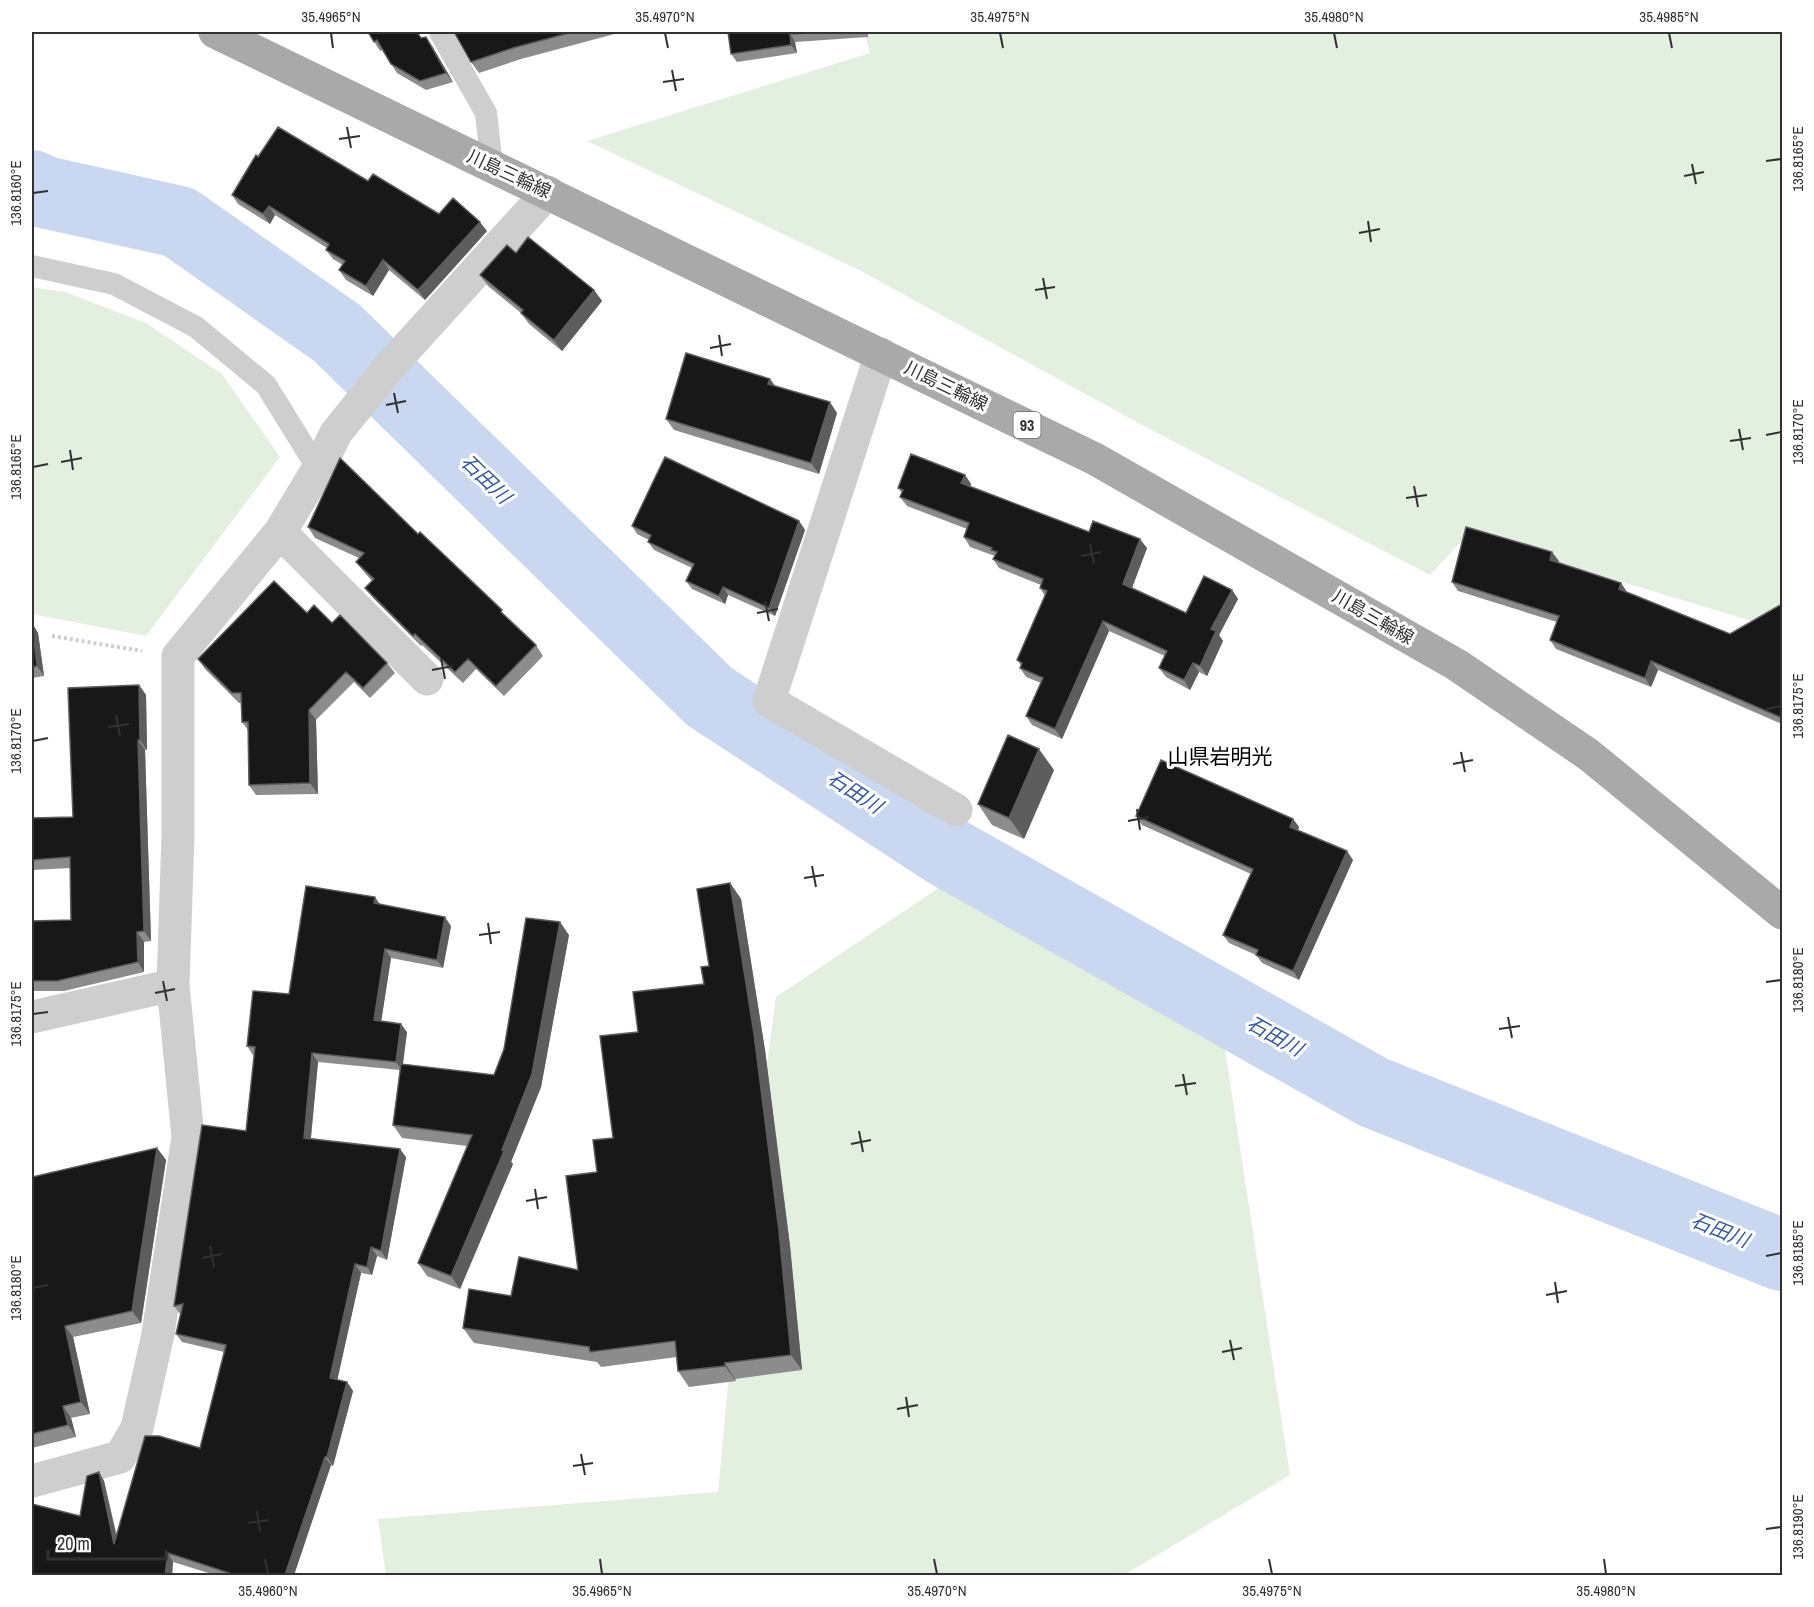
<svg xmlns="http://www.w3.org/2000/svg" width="1814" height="1607" font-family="'Archivo Narrow','Noto Sans JP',sans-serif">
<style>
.green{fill:#e3efdf}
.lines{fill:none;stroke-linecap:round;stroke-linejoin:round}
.river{stroke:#cad7f0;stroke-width:72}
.path{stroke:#cecece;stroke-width:4;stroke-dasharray:3 3;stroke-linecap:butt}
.service{stroke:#cecece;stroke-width:22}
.minor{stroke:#cecece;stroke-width:33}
.primary{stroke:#a9a9a9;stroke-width:33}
.wall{fill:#8c8c8c}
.shaded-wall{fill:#5d5d5d}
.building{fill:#181818;stroke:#5d5d5d;stroke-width:1.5}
.ticks{fill:none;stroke:#313131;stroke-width:2}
.labels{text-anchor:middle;stroke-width:6;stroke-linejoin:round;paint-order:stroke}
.shield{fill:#fff;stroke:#6f6f6f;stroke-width:1.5}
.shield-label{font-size:16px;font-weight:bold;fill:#313131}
.street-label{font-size:18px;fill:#313131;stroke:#fff}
.water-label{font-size:20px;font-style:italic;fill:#365a9c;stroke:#fff}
.quarter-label{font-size:21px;fill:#000;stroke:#fff}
.neatline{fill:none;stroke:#313131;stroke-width:2}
.ticks-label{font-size:15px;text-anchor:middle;fill:#313131}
</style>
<rect width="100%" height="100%" fill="#fff"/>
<path class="green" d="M864,32H1782V609L1765,625L1467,535L1430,575L1144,426L859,270L587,141L870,53Z
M32,287L65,292L146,323L222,374L280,457L146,636L32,614Z
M964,871L1225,1049L1290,1475L1124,1575H386L378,1519L718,1492L738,1277L776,997Z"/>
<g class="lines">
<path class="river" d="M32,186L44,192L179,222L337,333L710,697L949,853L1373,1092L1782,1255"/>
<path class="path" d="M52,636L142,651"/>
<path class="service" d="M440,32L486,113L492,166
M32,266L114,284L196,327L266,385L318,469"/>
<path class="minor" d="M881,354L769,701L956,810
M280,532L427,679
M32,1017L173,985
M32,1481L120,1457L137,1428L158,1334L188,1137L173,985L178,835V656L280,532L318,469L336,433L390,366L548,192"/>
<path class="primary" d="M215,32L1095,459L1457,665L1589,755L1782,913"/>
</g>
<path class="wall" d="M368,32L422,38L432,46L453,82L426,90L397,73L382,50L380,51Z
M454,32H622L521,59L479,73L471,62Z
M728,32H868V37L795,42L797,53L737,62L731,54Z
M258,157L368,181L439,214L487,231L425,300L389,270L373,296L346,280L339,270L343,265L333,259L326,250L327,248L275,215L270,224L238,204L232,195Z
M516,253L594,290L602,301L562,351L529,324L521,313L488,286L480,275Z
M770,379L775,386L837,413L819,474L674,430L666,419Z
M965,475L971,484L970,486L1089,532L1147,548L1132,588L1186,613L1232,590L1238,599L1219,635L1223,641L1207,676L1199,672L1190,690L1166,677L1159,668L1165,656L1109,631L1062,739L1032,725L1026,716L1041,683L1026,677L1020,668L1021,665L1017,660L1045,596L1040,588L1041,585L999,568L993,559L995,556L970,547L964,537L967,529L907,506L900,497L902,493L898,488Z
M799,521L805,530L775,616L728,595L725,604L692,589L686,581L692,568L654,550L648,542L649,540L637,534L632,526Z
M308,527L418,534L536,645L543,656L504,696L476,669L463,683L422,645L421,646L373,598L365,588L372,581L364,572L356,562L359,558L315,538Z
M1559,561L1558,563L1627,592L1730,634L1782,604V724L1658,670L1651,687L1556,649L1550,640L1557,622L1458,591L1452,582Z
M307,613L332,623L387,663L395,673L370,698L354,682L316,720L318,794L256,795L249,785L248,730L242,722L241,703H239L205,669L198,659Z
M32,623L38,633L44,676L32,678Z
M139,685L146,695L147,750H145L151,941L144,942V972L64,991H32V921L71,920L70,868L32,870V818L73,817Z
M1054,770L1024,839L992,825L978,804Z
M1136,816L1293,819L1299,827L1298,830L1353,860L1299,980L1262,963L1256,955L1229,943L1223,935L1251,874L1142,825Z
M730,883L741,899L765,1050L790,1246L802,1370L735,1379L736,1381L689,1387L678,1371L677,1357L601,1367L597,1362L474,1343L463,1328L511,1296L578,1270L597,1172L613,1138L638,1032L704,984L709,966Z
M380,904L451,926L443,968L391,958L381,1021L407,1032L403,1064L494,1075L569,935L541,1087L511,1162L513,1164L460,1289L427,1276L418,1263L467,1146L402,1138L393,1125L400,1070L318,1062L311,1138L406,1157L387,1260L377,1256L372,1275L361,1273L337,1380L347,1382L353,1391L333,1466L331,1465L294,1575H215L173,1562L172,1575H32L80,1516L99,1472L104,1481L117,1536L200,1448L224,1352L182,1342L176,1334L181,1314H180L174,1306L246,1131L254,1055H253L247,1046L289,994Z
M157,1148L166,1160L141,1323L73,1337L90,1414L71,1418L76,1437L32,1448V1177Z"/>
<path class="shaded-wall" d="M790,34L795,42L797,53L791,45Z
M426,37L432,46L453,82L446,73Z
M269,206L275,215L270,224L263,214Z
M480,222L487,231L425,300L418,290Z
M383,260L389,270L373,296L366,286Z
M594,290L602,301L562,351L554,340Z
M770,379L778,390L768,384Z
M830,402L837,413L819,474L811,463Z
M965,475L971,484L968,492L961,483Z
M799,521L805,530L775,616L769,608Z
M1140,539L1147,548L1130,593L1123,584Z
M1552,552L1559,561L1556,569L1550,560Z
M1621,583L1627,592L1619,589Z
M723,587L728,595L725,604L719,596Z
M1232,590L1238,599L1219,635L1223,641L1207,676L1200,666L1211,629Z
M1103,621L1109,631L1062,739L1055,729Z
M32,623L38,633L44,676L37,666Z
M1651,661L1658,670L1651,687L1645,678Z
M1193,663L1199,672L1190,690L1184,680Z
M139,685L146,695L147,750L140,740Z
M309,710L316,720L318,794L310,783Z
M138,740L145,750L151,941L144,931Z
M1039,749L1054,770L1024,839L1009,818Z
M1293,819L1299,827L1296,835L1290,827Z
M1347,851L1353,860L1299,980L1293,971Z
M730,883L741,899L765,1050L790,1246L802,1370L791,1355Z
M375,897L381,906L374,903Z
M445,917L451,926L443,968L437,960Z
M560,922L569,935L541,1087L511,1162L513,1164L460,1289L451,1276Z
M137,932L144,942V972L138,962Z
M385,949L391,958L380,1029L374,1020Z
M401,1024L407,1032L402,1070L396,1062Z
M312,1053L318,1062L310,1146L304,1138Z
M157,1148L166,1160L141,1323L132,1311Z
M400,1149L406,1157L387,1260L381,1251Z
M371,1247L377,1256L372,1275L367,1267Z
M355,1264L361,1273L336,1386L330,1378Z
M65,1326L73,1337L90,1414L81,1402Z
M725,1363L735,1379L736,1381L725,1366Z
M347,1382L353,1391L333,1466L327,1457Z
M63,1406L71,1418L76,1437L68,1425Z
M325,1457L331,1465L294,1575H285Z
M99,1472L104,1481L120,1553L114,1544Z
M168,1553L173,1562L172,1575H165Z"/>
<path class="building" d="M368,32H417L421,38L426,37L446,73L420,81L391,64L377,40L374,42Z
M454,32H573L513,48L471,62Z
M728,32H832L790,34L791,45L731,54Z
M278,127L368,181L373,174L439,214L453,198L480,222L418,290L383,260L366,286L339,270L345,261L326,250L329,244L269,206L263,214L232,195L256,155L258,157Z
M528,237L594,290L554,340L521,313L523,310L480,275L507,245L516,253Z
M686,353L770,379L768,384L830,402L811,463L666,419Z
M911,454L965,475L961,483L1089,532L1093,521L1140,539L1123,584L1186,613L1204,576L1232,590L1211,629L1216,631L1200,666L1193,663L1184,680L1159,668L1167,651L1103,621L1055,729L1026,716L1043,678L1020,668L1022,663L1017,660L1047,591L1040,588L1043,579L993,559L997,552L991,550L992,548L964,537L969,523L900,497L903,490L898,488Z
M665,457L799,521L769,608L723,587L719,596L686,581L694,564L648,542L651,535L632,526Z
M340,458L418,534L420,532L502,610L501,612L536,645L496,686L468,659L455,672L415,634L413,636L365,588L374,579L356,562L364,553L308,527Z
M1466,527L1552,552L1550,560L1621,583L1619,589L1730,634L1782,604V718L1651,661L1645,678L1550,640L1559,616L1452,582Z
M274,581L307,613L314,605L332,623L340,615L387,663L363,688L346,672L309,710L310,783L249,785L248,722H242L241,693H232L198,659Z
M32,623L37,666L32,667Z
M139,685L140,740H138L144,931L137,932L138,962L57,981H32V921L71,920L70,857L32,860V818L73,817L68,688Z
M1008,735L1039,749L1009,818L978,804Z
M1161,760L1293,819L1290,827L1347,851L1293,971L1256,955L1258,950L1223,935L1253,869L1136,816Z
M730,883L754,1034L779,1231L791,1355L725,1363V1366L678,1371L675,1341L590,1352L589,1347L463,1328L469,1289L511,1296L519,1257L578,1270L566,1176L597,1172L593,1140L613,1138L600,1036L638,1032L633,992L704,984L701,967L709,966L697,889Z
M306,886L375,897L374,903L445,917L437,960L385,949L374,1020L401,1024L396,1062L312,1053L304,1138L400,1149L381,1251L371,1247L367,1267L355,1264L330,1378L347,1382L327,1457H325L285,1575H235L168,1553L165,1575H32V1504L80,1516L87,1476L99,1472L114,1544L145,1436H159L200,1448L226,1345L176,1334L183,1304L174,1306L202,1125L246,1131L255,1047L247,1046L253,991L289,994Z
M526,918L560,922L532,1074L502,1150L504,1151L451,1276L418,1263L472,1135L393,1125L401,1064L494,1075L504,1049Z
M157,1148L132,1311L65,1326L81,1402L63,1406L68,1425L32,1434V1177Z"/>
<path class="ticks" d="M331,33L333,48M665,33L668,48M1000,33L1003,48M1334,33L1337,48M1669,33L1672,48M672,70L676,91M663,82L684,79M347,127L351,148M339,139L360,136M1766,161L1781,159M1692,164L1696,184M1684,176L1704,172M33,193L48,191M1368,221L1371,242M1359,233L1380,229M1043,278L1047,299M1035,290L1055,287M719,335L722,356M710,348L731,344M394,393L398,413M386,405L406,401M1739,429L1743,450M1766,435L1781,432M1730,441L1751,438M70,450L73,470M61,462L82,458M33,467L48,464M1414,486L1418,507M1406,498L1427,495M1090,544L1094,564M1081,556L1102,552M765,601L769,621M757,613L778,609M441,658L445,679M432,670L453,666M1766,709L1781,706M116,715L120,736M108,727L129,724M33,741L48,738M1461,752L1465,772M1453,764L1473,760M1137,809L1140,830M1128,821L1149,817M812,866L816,887M804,878L824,875M488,923L491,944M479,935L500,932M163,981L167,1001M1766,982L1781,980M155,993L175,989M33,1014L48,1012M1508,1017L1512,1038M1499,1029L1520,1026M1183,1074L1187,1095M1175,1086L1196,1083M859,1131L863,1152M851,1144L871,1140M535,1189L538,1209M526,1201L547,1197M210,1246L214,1267M1766,1256L1781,1253M202,1258L222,1254M1555,1282L1558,1303M33,1288L48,1285M1546,1295L1567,1291M1230,1340L1234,1360M1222,1352L1242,1348M906,1397L909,1417M897,1409L918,1405M581,1454L585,1475M573,1466L593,1463M257,1511L260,1532M248,1523L269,1520M1766,1529L1781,1527M265,1559L268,1574M600,1559L602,1574M934,1559L937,1574M1269,1559L1272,1574M1604,1559L1606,1574"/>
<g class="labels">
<rect class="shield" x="1013.5" y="412" width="27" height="26" rx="4.5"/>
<g class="shield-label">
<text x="1027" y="431">93</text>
</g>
<g class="street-label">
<text transform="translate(509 174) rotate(25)" y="6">川島三輪線</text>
<text transform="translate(946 386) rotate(26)" y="6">川島三輪線</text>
<text transform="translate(1373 617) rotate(30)" y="6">川島三輪線</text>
</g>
<g class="water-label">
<text transform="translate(486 479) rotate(44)" y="7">石田川</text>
<text transform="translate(855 792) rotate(33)" y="7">石田川</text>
<text transform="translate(1275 1036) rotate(29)" y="7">石田川</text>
<text transform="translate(1720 1230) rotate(22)" y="7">石田川</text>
</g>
<g class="quarter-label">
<text x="1220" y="764">山県岩明光</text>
</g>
</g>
<rect width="1814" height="1607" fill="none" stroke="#ffffff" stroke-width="66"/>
<path d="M48 1550v9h118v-9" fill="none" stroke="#313131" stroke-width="3"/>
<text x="57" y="1550" font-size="18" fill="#313131" stroke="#ffffff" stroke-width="4.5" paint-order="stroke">20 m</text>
<rect x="33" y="33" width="1748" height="1541" class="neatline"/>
<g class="ticks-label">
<text x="331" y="22">35.4965°N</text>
<text x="665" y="22">35.4970°N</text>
<text x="1000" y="22">35.4975°N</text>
<text x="1334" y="22">35.4980°N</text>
<text x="1669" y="22">35.4985°N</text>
<text transform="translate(1798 159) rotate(-90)" y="5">136.8165°E</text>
<text transform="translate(16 193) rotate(-90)" y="5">136.8160°E</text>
<text transform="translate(1798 432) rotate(-90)" y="5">136.8170°E</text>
<text transform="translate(16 467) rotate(-90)" y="5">136.8165°E</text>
<text transform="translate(1798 706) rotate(-90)" y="5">136.8175°E</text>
<text transform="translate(16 741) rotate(-90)" y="5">136.8170°E</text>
<text transform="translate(1798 980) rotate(-90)" y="5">136.8180°E</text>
<text transform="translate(16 1014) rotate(-90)" y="5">136.8175°E</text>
<text transform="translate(1798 1253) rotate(-90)" y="5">136.8185°E</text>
<text transform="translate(16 1288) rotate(-90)" y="5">136.8180°E</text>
<text transform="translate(1798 1527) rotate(-90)" y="5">136.8190°E</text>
<text x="268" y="1596">35.4960°N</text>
<text x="602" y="1596">35.4965°N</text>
<text x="937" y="1596">35.4970°N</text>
<text x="1272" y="1596">35.4975°N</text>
<text x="1606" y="1596">35.4980°N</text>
</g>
</svg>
